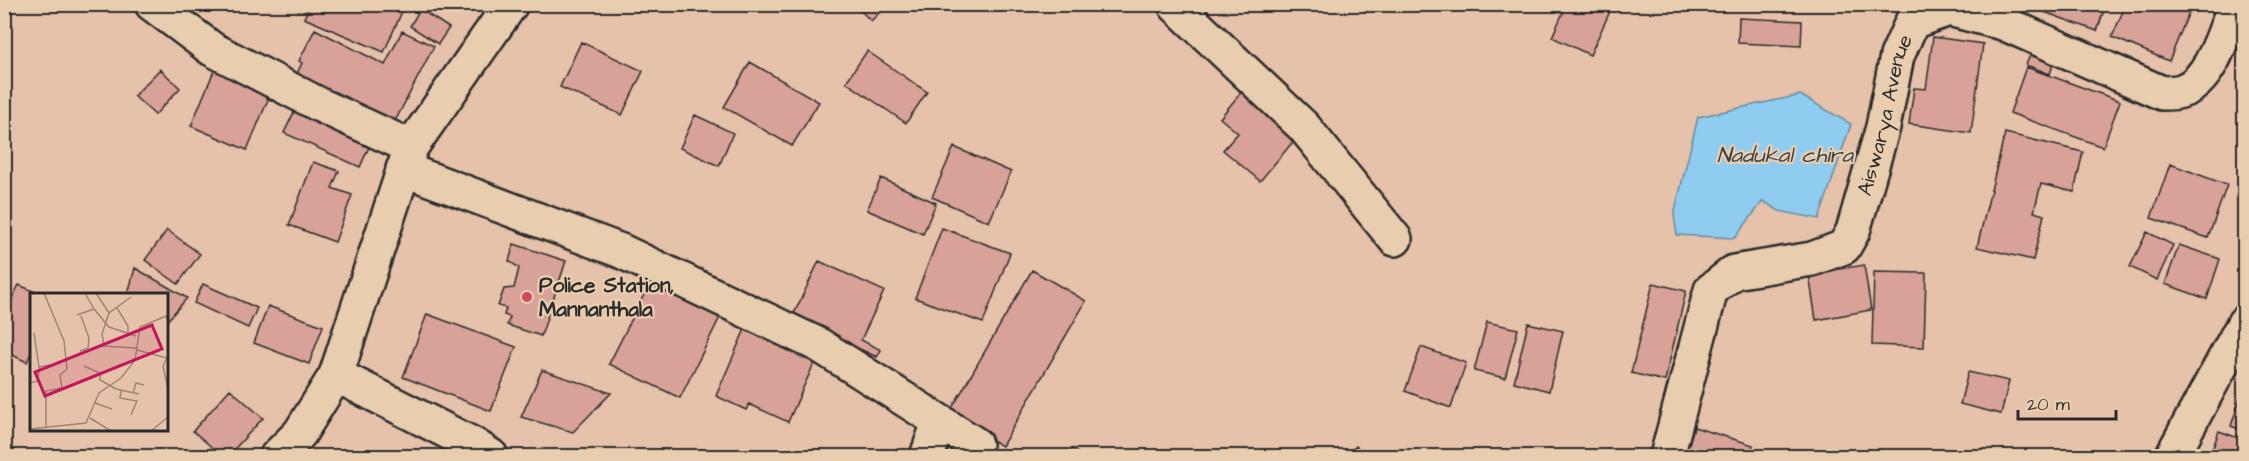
<svg xmlns="http://www.w3.org/2000/svg" width="2249" height="461" font-family="'Architects Daughter',sans-serif">
<style>
.water{fill:#8fccf0;stroke:#678ca1;stroke-width:1.5}
.building{fill:#d9a298;stroke:#2b2b2b;stroke-width:1.5}
.lines{fill:none;stroke-linecap:round;stroke-linejoin:round}
.street-casing{stroke:#2b2b2b;stroke-width:38}
.secondary-casing{stroke:#2b2b2b;stroke-width:38}
.street{stroke:#e8cdaf;stroke-width:33}
.secondary{stroke:#e8cdaf;stroke-width:33}
.poi-dot{fill:#d1495b;stroke:#e8cdaf;stroke-width:2}
.labels{text-anchor:middle;stroke-width:4.5;stroke-linejoin:round;paint-order:stroke}
.street-label{font-size:21px;fill:#2b2b2b;stroke:#e8cdaf}
.poi-label{font-size:21px;font-weight:bold;fill:#2b2b2b;stroke:#e8cdaf;text-anchor:start}
.water-label{font-size:22px;font-style:italic;fill:#3a4349;stroke:#e8cdaf}
.inset-road{fill:none;stroke:#9b8677;stroke-width:1.5}
.view{fill:#c2185b;fill-opacity:0.15;stroke:#c2185b;stroke-width:3}
.inset-edge{fill:none;stroke:#2b2b2b;stroke-width:3}
</style>
<rect width="100%" height="100%" fill="#e6c2aa"/>
<filter id="ink" filterUnits="userSpaceOnUse"><feTurbulence type="fractalNoise" baseFrequency=".0167" numOctaves="2"/><feDisplacementMap in="SourceGraphic" scale="12" xChannelSelector="R" yChannelSelector="G"/><feConvolveMatrix kernelMatrix="1 2 1 2 8 2 1 2 1" color-interpolation-filters="sRGB"/></filter>
<g filter="url(#ink)">
<path class="water" d="M1800,95L1851,124L1819,219L1779,211L1763,201L1735,238L1677,235L1674,215L1698,117Z"/>
<path class="building" d="M310,4H399L404,7L384,52L304,18Z
M854,4H888L871,21Z
M1567,4H1602L1611,9L1590,55L1552,37Z
M2022,4H2106L2097,31Z
M2126,4H2186L2191,7L2169,61L2112,37Z
M420,9L449,28L438,44L410,26Z
M1739,18L1802,21L1801,46L1738,43Z
M315,29L385,65L402,31L434,46L390,131L293,82L302,63L299,61Z
M1933,37L1983,44L1971,133L1909,124L1914,88L1926,89Z
M581,42L643,71L622,115L560,87Z
M2032,50L2055,58L2050,74L2026,65Z
M867,51L927,92L906,123L846,82Z
M750,62L819,102L792,146L724,107Z
M216,66L272,90L247,150L191,126Z
M2026,67L2120,101L2103,147L2010,113Z
M160,69L180,88L155,115L134,96Z
M1247,85L1302,131L1260,181L1223,150L1238,133L1220,118Z
M298,104L373,138L360,167L284,133Z
M695,115L733,133L719,166L680,148Z
M2005,133L2083,152L2074,192L2041,184L2034,212L2044,215L2033,260L1977,247Z
M954,147L1011,172L989,222L932,197Z
M313,162L339,171L332,188L352,195L335,242L289,225Z
M2170,164L2227,185L2208,238L2151,218Z
M881,178L936,203L923,234L867,210Z
M942,228L1010,253L983,323L915,298Z
M167,230L200,254L178,284L145,260Z
M2147,232L2173,245L2157,280L2130,267Z
M514,244L566,261L541,336L507,325L510,317L504,315L506,308L498,306L504,289L514,288L519,268L509,261Z
M2179,245L2220,259L2207,299L2165,284Z
M819,261L884,291L861,340L881,350L877,357L792,318Z
M1864,265L1871,310L1816,320L1809,274Z
M135,268L187,298L166,322V294H128Z
M1032,270L1086,301L1002,446L948,415Z
M1874,272L1926,273L1924,347L1872,345Z
M653,277L723,311L680,398L609,364Z
M1653,283L1686,291L1665,381L1631,373Z
M203,284L257,308L248,328L194,303Z
M19,285L40,294H32V351L27,362L4,351V314Z
M268,306L323,326L309,364L254,343Z
M427,314L516,347L491,411L403,377Z
M1487,322L1518,329L1505,378L1474,371Z
M1528,323L1563,331L1549,391L1514,382Z
M745,329L815,361L788,422L749,404L746,410L716,396Z
M1421,347L1466,363L1451,408L1405,391Z
M542,370L611,393L573,432L521,417Z
M1968,372L2009,381L2001,414L1960,404Z
M2244,387V431L2231,426Z
M230,389L263,418L228,456H222L193,431Z
M1694,427L1753,445L1750,456H1685Z
M2219,431L2244,440V456H2210Z
M1356,446L1366,456H1346Z
M1072,449L1082,456H1066Z"/>
<g class="lines">
<defs>
<g id="street">
<path d="M152,4L212,49L322,106L411,147"/>
<path d="M1176,4V6L1304,127L1395,239"/>
<path d="M403,169L621,251L819,345L975,444"/>
<path d="M336,375L474,445L491,456"/>
<path d="M927,456L939,422"/>
<path id="s1" d="M1667,456L1711,290L1734,272L1812,259L1844,247L1853,231L1883,127L1897,56L1912,22L1949,9L2003,23L2162,93C2168,93 2175,93 2181,91C2211,83 2225,30 2235,4"/>
<path d="M2172,456L2244,323"/>
</g>
<path id="secondary" d="M277,456L300,433L336,375L411,147L511,4"/>
</defs>
<use href="#street" class="street-casing"/>
<use href="#secondary" class="secondary-casing"/>
<use href="#street" class="street"/>
<use href="#secondary" class="secondary"/>
</g>
</g>
<circle class="poi-dot" cx="527" cy="297" r="6"/>
<g class="labels">
<g class="street-label">
<text dy="7" stroke="none"><textPath href="#s1" startOffset="453">Aiswarya Avenue</textPath></text>
</g>
<g class="poi-label">
<text x="539" y="292">Police Station,<tspan x="539" dy="24">Mannanthala</tspan></text>
</g>
<g class="water-label">
<text x="1785" y="162">Nadukal chira</text>
</g>
</g>
<g transform="translate(30 293)">
<rect width="138" height="138" fill="#e6c2aa"/>
<path class="inset-road" d="M14,0L34,48L37,76L30,82L32,95L16,98V134M66,0L79,20M87,15L98,33V42M64,16L79,34L106,43M47,22L64,16L55,0M4,40L9,74L20,72M72,53L106,55M74,53L72,41L79,20L101,4M107,57L137,65L133,73L138,96M50,58L58,55L59,45L51,23M54,73L70,80V87L86,96L109,101M0,90L8,88L9,74M91,98L90,105L107,108L101,122M103,100L106,90L114,92M65,110L82,116M60,125L81,138M0,136L56,130L69,100L91,85L105,67L110,34L136,23L138,28M121,138L138,124"/>
<path class="view" d="M122,32L132,56L15,103L5,79Z"/>
<rect width="138" height="138" class="inset-edge"/>
</g>
<rect width="2249" height="461" fill="none" stroke="#e8cdaf" stroke-width="24"/>
<rect x="12" y="12" width="2225" height="437" fill="none" stroke="#2b2b2b" stroke-width="2" filter="url(#ink)"/>
<path d="M2018 410v9h98v-9" fill="none" stroke="#2b2b2b" stroke-width="3"/>
<text x="2027" y="410" font-size="18" fill="#2b2b2b" stroke="#e8cdaf" stroke-width="4.5" paint-order="stroke">20 m</text>
</svg>
